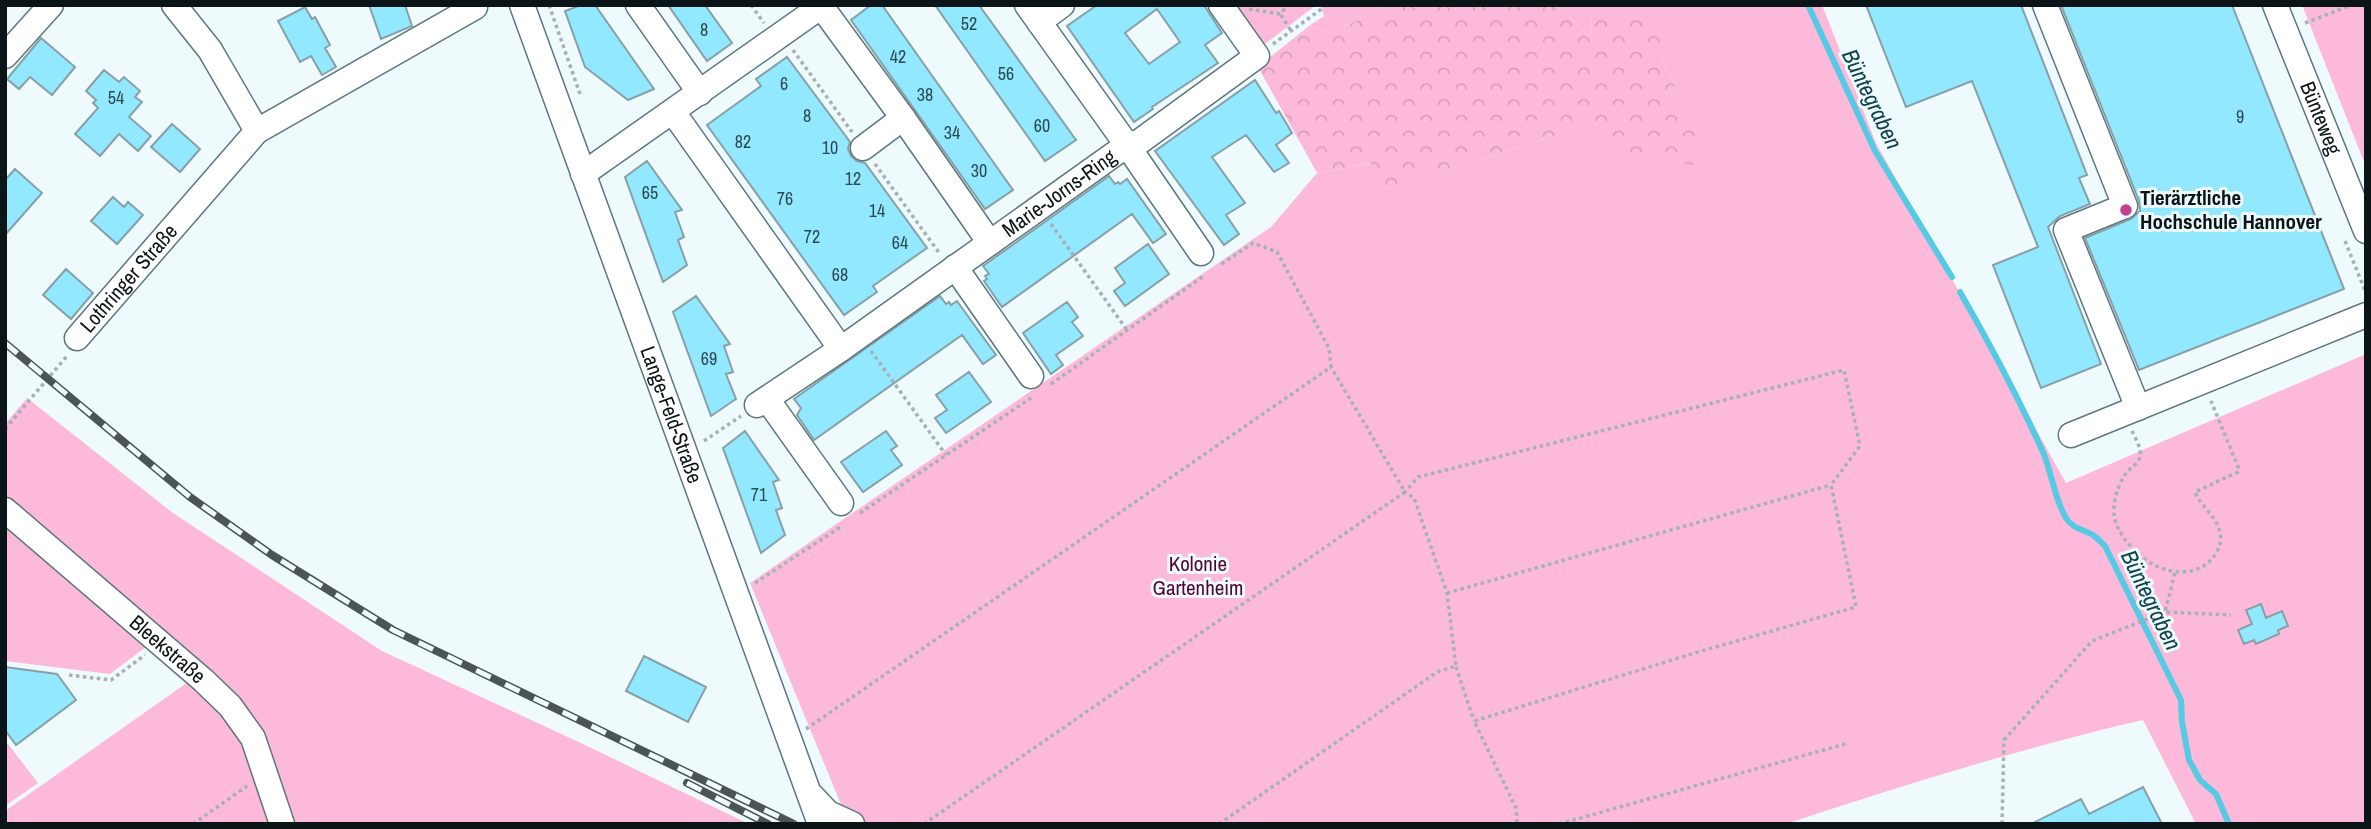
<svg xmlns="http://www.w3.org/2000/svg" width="2371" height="829" font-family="'Archivo Narrow',sans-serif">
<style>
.green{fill:#fdb9d9}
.forest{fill:url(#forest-crowns)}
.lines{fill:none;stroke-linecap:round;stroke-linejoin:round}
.stream{stroke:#54cae4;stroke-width:6}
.building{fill:#92e8fe;stroke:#87a0a7;stroke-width:2;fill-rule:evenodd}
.minor-casing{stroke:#5e767d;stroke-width:27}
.path{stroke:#a6b1b4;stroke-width:3.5;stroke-dasharray:3.5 3.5;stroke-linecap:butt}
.minor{stroke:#fff;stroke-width:24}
.rail-casing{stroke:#4b5557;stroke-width:8}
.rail{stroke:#effafd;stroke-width:5;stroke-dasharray:16;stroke-linecap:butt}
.poi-dot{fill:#c4428b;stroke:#effafd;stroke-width:2.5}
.labels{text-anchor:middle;stroke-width:6;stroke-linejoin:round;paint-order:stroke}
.number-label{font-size:18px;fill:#2d4a51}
.street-label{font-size:21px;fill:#0b1517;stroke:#effafd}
.poi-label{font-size:21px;font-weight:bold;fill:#0b1517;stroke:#effafd;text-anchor:start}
.park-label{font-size:21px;fill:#500633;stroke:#effafd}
.water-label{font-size:23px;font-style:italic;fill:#0d434e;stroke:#effafd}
</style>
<defs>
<pattern id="forest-crowns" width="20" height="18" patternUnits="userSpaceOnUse" patternTransform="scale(1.75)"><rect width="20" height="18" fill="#fdb9d9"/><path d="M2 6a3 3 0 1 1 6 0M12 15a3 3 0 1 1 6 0" fill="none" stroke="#d89eba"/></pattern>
</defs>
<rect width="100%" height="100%" fill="#effafd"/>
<path class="green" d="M1231,5H1315V6L1261,47Z
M1321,5H1388L1331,33L1309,26L1324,16Z
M1558,5H1822L1876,143L2066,483L2366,354V824H2196L2143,720C2022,748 1904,785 1786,824H849L750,583L1271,227L1317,173L1372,163L1382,190L1597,123L1697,133L1659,53L1592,14L1591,39Z
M2302,5H2366V167Z
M27,398L173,513L382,651L585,745L749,824H5V811L205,670L5,501V424Z
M5,520L146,647L110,674L5,661Z
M5,740L38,783L5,806Z"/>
<path class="forest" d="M1388,5H1558L1591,39L1592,13L1661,23L1659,53L1697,133L1694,165L1614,159L1597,123L1382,190L1371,163L1317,173L1258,67L1309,26L1331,33Z"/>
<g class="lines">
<path class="stream" d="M1808,5L1875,151L1952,277
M1960,292C1990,344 2018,397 2043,452C2052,473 2054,498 2066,518C2073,529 2083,529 2093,535C2097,538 2101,542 2105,546L2181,700L2182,722L2189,760L2200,780L2216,794L2229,824"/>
</g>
<path class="building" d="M369,5H405L412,26L381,39Z
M581,5H595L654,89L628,100L585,67L565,11Z
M668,5H705L732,43L707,61Z
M871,5H882L1013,190L985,209L851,20Z
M935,5H979L1076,140L1045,161Z
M1097,5H1204L1222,33L1205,45L1218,63L1152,107L1153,109L1134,122L1067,26ZM1157,9L1180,42L1149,64L1125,33Z
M1866,5H2021L2087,175L2079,178L2090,204L2060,216L2048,227L2101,364L2041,388L1993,265L2038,247L1972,81L1906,107Z
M2061,5H2232L2344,289L2139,370L2085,238L2131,219L2140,211L2139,201Z
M305,7L312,19L315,17L330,45L325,48L336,67L322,75L311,56L300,62L278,21Z
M41,38L75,67L52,95L30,77L19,89L7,79Z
M787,57L850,142L848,149L851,156L857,161L865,163L927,248L873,286L877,292L844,315L707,125L761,86L756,79Z
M104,70L119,82L124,77L140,91L135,97L142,102L129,117L151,136L138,151L119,134L100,156L75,134L98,108L93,103L96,100L86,91Z
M1255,80L1276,113L1279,111L1292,133L1276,145L1289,163L1274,172L1246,135L1212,157L1245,203L1226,215L1239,234L1224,245L1155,151Z
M172,124L200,149L180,172L151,147Z
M647,161L682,210L675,212L684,237L678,240L687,265L663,282L625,177Z
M15,169L42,193L5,235V180Z
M1109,176L1115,184L1118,182L1120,184L1127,179L1166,234L1153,243L1132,214L1002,307L984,281L987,279L985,276L989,274L983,266Z
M113,197L124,207L128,202L143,215L117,244L91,221Z
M1148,244L1169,274L1125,306L1114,291L1125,283L1115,268Z
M66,269L93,293L71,319L43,295Z
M696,296L730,344L724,346L733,372L726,374L736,399L711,416L673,312Z
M940,296L946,304L949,302L951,305L957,301L996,355L983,364L962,335L814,440L797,415L801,408L794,399Z
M1067,302L1078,317L1072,322L1083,336L1056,355L1063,365L1051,374L1023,333Z
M969,372L991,402L946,433L935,418L947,410L936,395Z
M745,431L779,480L773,482L782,508L776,510L785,535L761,553L723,448Z
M886,431L897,446L891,450L902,465L863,492L841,462Z
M2261,604L2266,618L2282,611L2288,626L2278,630L2279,634L2256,644L2254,640L2244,644L2238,630L2252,624L2246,610Z
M644,656L706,687L688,722L626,691Z
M5,667L57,674L76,700L16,745L5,730Z
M2143,787L2162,824H2031L2081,799L2089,814Z"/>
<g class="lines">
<defs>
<g id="minor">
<path d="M174,5L210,50L257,131"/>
<path id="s1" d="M522,5L820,824"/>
<path d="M638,5L700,93"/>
<path d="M2045,5L2125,206L2066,230L2138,408"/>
<path id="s2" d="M2275,5L2366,231"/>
<path d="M821,6L903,118L990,243"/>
<path d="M1039,22L1062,5"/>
<path d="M5,56L51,5"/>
<path d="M673,112L841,349"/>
<path d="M863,148L903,118"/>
<path d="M583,174L823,5"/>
<path d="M1201,253L1127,145L1139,142L1257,56L1221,5"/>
<path d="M955,267L1031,376"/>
<path id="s3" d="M77,338L257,131L475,7"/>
<path d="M767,399L841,503"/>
<path id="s4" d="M757,405L841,349L1127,145L1027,5"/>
<path d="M2071,435L2366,315"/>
<path id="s5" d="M5,510L203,680L230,706L253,738L282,824"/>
<path d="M812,796L828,813L852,824"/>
</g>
</defs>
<use href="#minor" class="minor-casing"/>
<path class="path" d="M549,5L580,94
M751,5L764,23
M1249,9L1280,14L1288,5
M1281,15L1291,31
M2305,23L2352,5
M1273,44L1323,8L1322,5
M793,50L852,132
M875,164L940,254
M1051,224L1127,330
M2345,241L2366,293
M871,351L946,455
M1051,384L1205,275
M5,429L67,356
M2132,431C2135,438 2142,449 2140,456C2139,464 2131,467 2127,472C2116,487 2109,511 2118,528C2133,557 2169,583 2202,567C2208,563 2213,559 2217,552C2220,545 2222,540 2220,532C2216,515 2201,507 2195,492L2238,472L2239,469L2211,401
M704,441L741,416
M860,513L1031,398
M2175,573L2165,612L2231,615
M755,583L842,526
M1447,593L1831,485
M1456,667L1474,721
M69,675L111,680L145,655
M806,729L1331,367L1329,348L1277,252L1253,243L1220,265
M193,824L247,786
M924,824L1405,492L1331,367
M1219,824L1437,672L1456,666L1447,593L1414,498L1405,492L1418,477L1844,370L1860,446L1831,485L1856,607L1698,652L1474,721L1516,808L1517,824
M1559,824L1845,744
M2002,824L2004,740L2092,641L2165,612"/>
<use href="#minor" class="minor"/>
<defs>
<path id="rail" d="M5,343L190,497L272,555L393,630L794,824
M687,783L768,824"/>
</defs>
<use href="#rail" class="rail-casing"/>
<use href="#rail" class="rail"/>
</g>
<circle class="poi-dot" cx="2126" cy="210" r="7"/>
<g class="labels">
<g class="number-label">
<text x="969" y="30">52</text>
<text x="704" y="36">8</text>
<text x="898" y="63">42</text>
<text x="1006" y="80">56</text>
<text x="784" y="90">6</text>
<text x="925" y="101">38</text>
<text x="116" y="104">54</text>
<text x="807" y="122">8</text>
<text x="2240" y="123">9</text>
<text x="1042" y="132">60</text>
<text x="952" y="139">34</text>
<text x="743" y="148">82</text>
<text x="830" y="154">10</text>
<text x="979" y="177">30</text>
<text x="853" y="185">12</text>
<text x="650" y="199">65</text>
<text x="785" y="205">76</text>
<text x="877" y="217">14</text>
<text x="812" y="243">72</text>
<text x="900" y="249">64</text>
<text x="840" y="281">68</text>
<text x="709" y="365">69</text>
<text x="759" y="501">71</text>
</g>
<g class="street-label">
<text dy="7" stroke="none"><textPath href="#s2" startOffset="122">Bünteweg</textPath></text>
<text dy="7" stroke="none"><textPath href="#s4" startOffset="369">Marie-Jorns-Ring</textPath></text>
<text dy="7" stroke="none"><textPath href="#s3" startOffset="79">Lothringer Straße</textPath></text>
<text dy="7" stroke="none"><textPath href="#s1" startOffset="436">Lange-Feld-Straße</textPath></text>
<text dy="7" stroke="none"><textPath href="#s5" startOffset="214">Bleekstraße</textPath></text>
</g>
<g class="poi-label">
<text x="2140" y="205">Tierärztliche<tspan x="2140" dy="24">Hochschule Hannover</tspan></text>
</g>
<g class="park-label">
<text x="1198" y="571">Kolonie<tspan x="1198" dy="24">Gartenheim</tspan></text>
</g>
<g class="water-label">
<text transform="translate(1872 99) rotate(64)" y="8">Büntegraben</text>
<text transform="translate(2151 600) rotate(64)" y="8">Büntegraben</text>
</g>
</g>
<rect width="2371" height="829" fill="none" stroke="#0b1517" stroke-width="14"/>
</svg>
